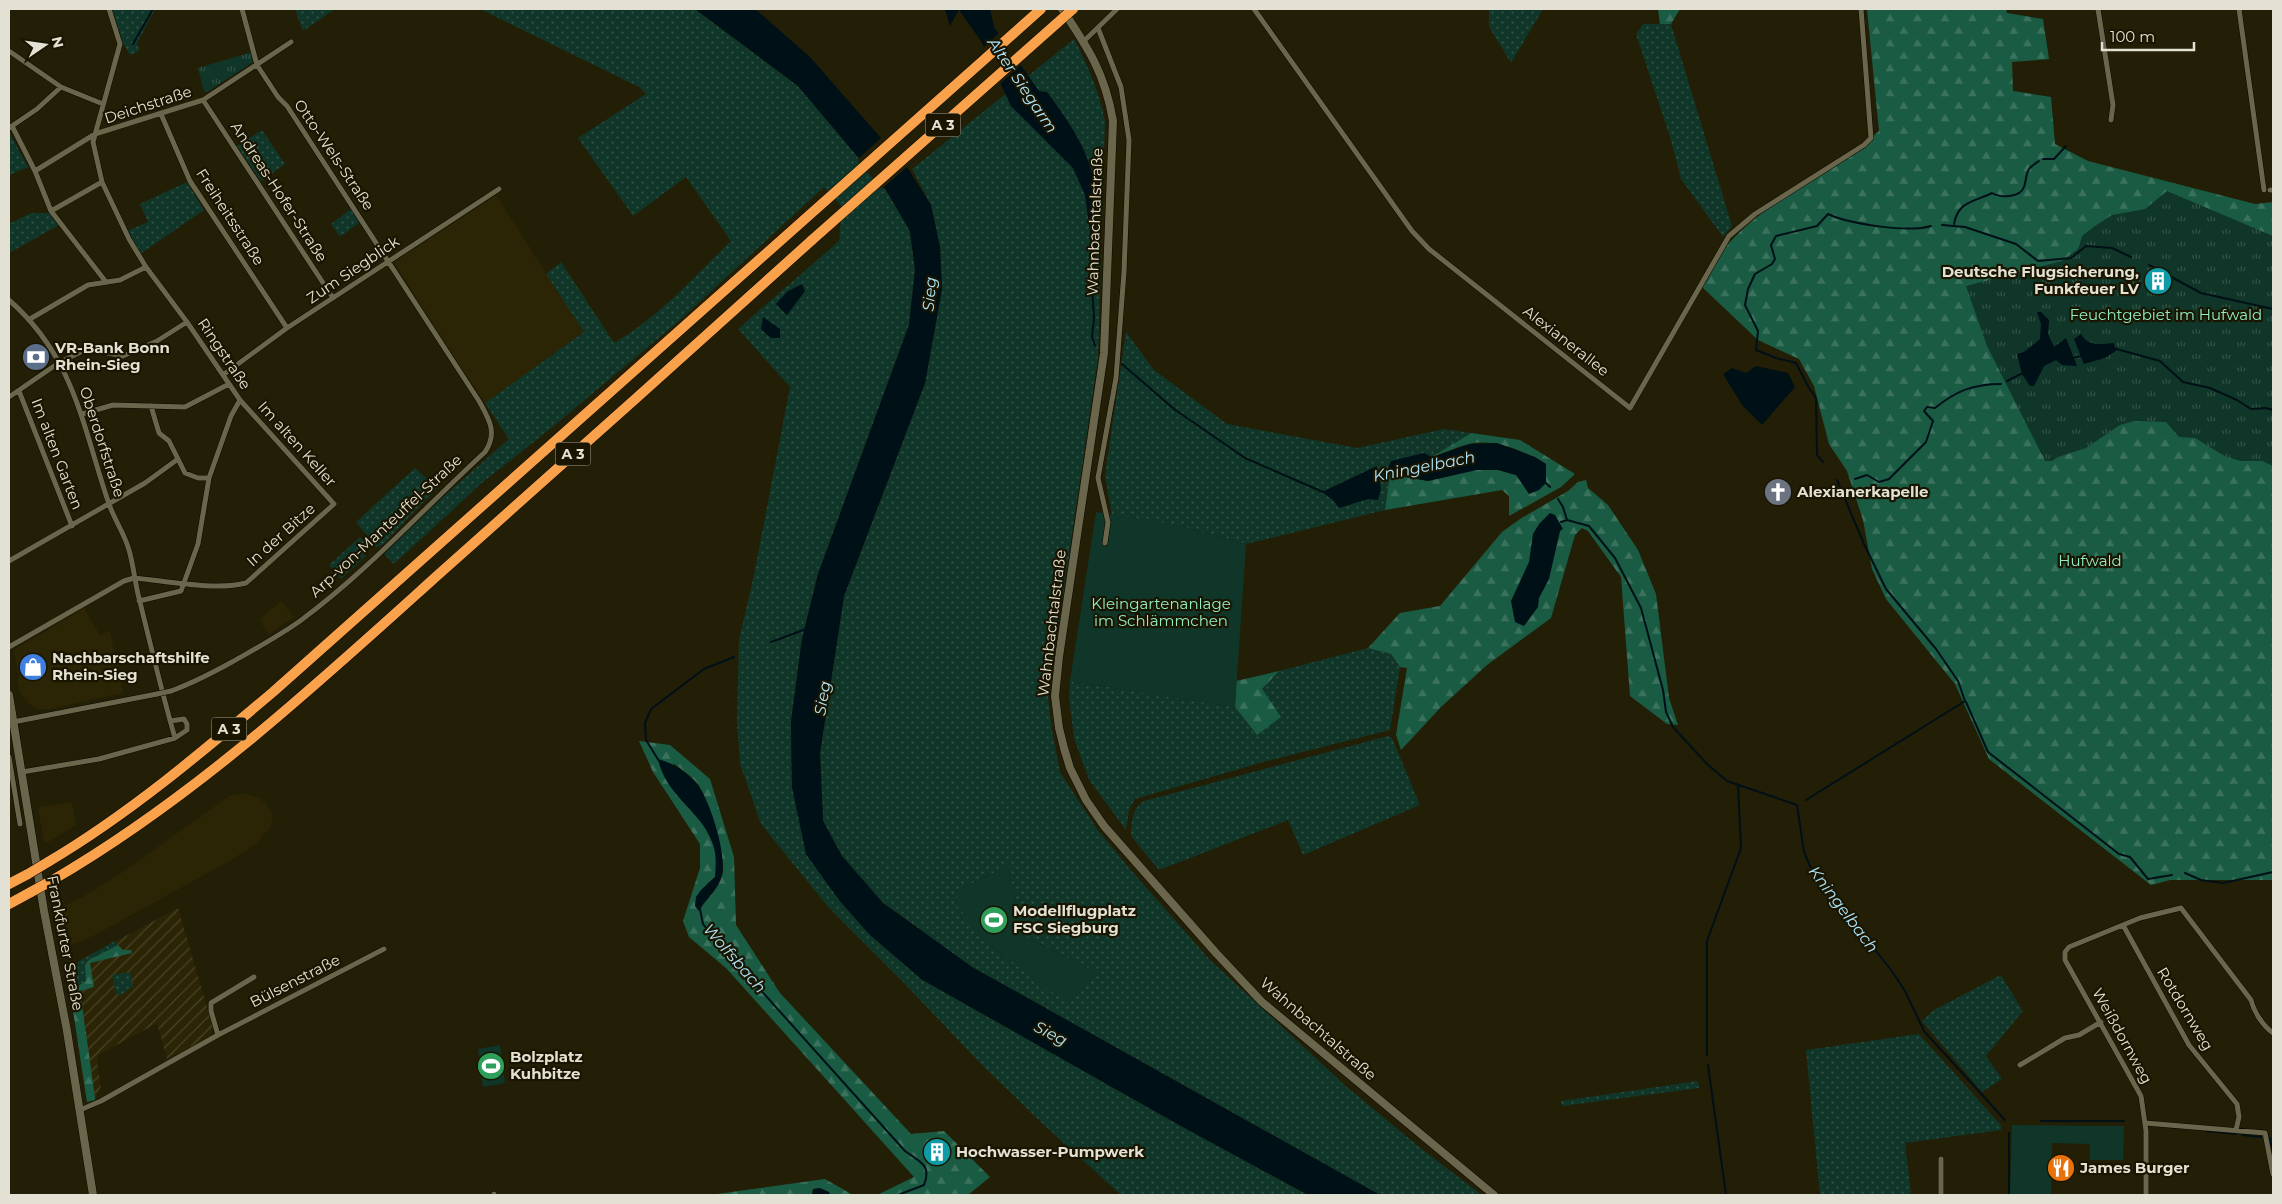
<svg xmlns="http://www.w3.org/2000/svg" width="2282" height="1204" font-family="Montserrat,sans-serif">
<style>
.built{fill:#2b2505}
.industrial{fill:url(#industrial-furrows)}
.grass{fill:url(#grass-dots);fill-rule:evenodd}
.forest{fill:url(#forest-firs);fill-rule:evenodd}
.park{fill:url(#park-tufts)}
.garden{fill:#0f3628}
.water{fill:#001017}
.pier{fill:#231f07}
.lines{fill:none;stroke-linecap:round;stroke-linejoin:round}
.stream{stroke:#001017;stroke-width:2}
.minor-casing{stroke:#0c0800;stroke-width:6}
.secondary-casing{stroke:#0c0800;stroke-width:9}
.motorway-casing{stroke:#0c0800;stroke-width:11}
.minor{stroke:#6a664c;stroke-width:5}
.secondary{stroke:#6a664c;stroke-width:8}
.motorway{stroke:#faa14c;stroke-width:10}
.minor-bridge-casing{stroke:#0c0800;stroke-width:6;stroke-linecap:butt}
.motorway-bridge-casing{stroke:#0c0800;stroke-width:11;stroke-linecap:butt}
.minor-bridge{stroke:#6a664c;stroke-width:5}
.motorway-bridge{stroke:#faa14c;stroke-width:10}
.labels{text-anchor:middle;stroke-width:4.5;stroke-linejoin:round;paint-order:stroke}
.shield{fill:#1a1501;stroke:#a7a494;stroke-width:1}
.shield-label{font-size:14px;font-weight:bold;fill:#e3e1d3}
.street-label{font-size:15px;fill:#e3e1d3;stroke:#1a1501}
.poi-label{font-size:15px;font-weight:bold;fill:#e3e1d3;stroke:#1a1501;text-anchor:start}
.park-label{font-size:15px;fill:#90edc5;stroke:#1a1501}
.water-label{font-size:16px;font-style:italic;fill:#ace3f8;stroke:#1a1501}
</style>
<defs>
<pattern id="industrial-furrows" width="10" height="10" patternUnits="userSpaceOnUse" patternTransform="scale(1.25)"><rect width="10" height="10" fill="#2b2505"/><path d="M-1 1l2-2M0 10L10 0M9 11l2-2" fill="none" stroke="#4a4429"/></pattern>
<pattern id="grass-dots" width="8" height="8" patternUnits="userSpaceOnUse" patternTransform="scale(1.25)"><rect width="8" height="8" fill="#0f3628"/><path d="M2 2h.1M6 6h.1" fill="none" stroke="#325346" stroke-width="1.8" stroke-linecap="round"/></pattern>
<pattern id="forest-firs" width="22" height="20" patternUnits="userSpaceOnUse" patternTransform="scale(1.25)"><rect width="22" height="20" fill="#1a5b43"/><path d="M5 1l3.5 6h-7zM16 11l3.5 6h-7z" fill="#3b725d"/></pattern>
<pattern id="park-tufts" width="24" height="20" patternUnits="userSpaceOnUse" patternTransform="scale(1.25)"><rect width="24" height="20" fill="#0f3628"/><path d="M3 7l-1-3M5 7V3M7 7l1-3M15 17l-1-3M17 17v-4M19 17l1-3" fill="none" stroke="#325346"/></pattern>
</defs>
<rect width="100%" height="100%" fill="#231f07"/>
<path class="built" d="M496,195L584,332L485,403L445,344L394,262Z
M281,601L294,617L269,634L259,620Z
M84,608L100,635L110,631L123,693L51,709H39L29,704L21,695L18,684L17,679L19,678L14,650Z
M242,793L258,797L267,805L273,816L271,826L256,844L226,863L95,935L74,944L65,942L62,939L55,910L79,899L120,874L229,796Z
M72,802L76,825L47,843L44,842L38,807Z"/>
<path class="industrial" d="M178,908L213,1028L210,1036L167,1059L157,1023L98,1055L97,1062L101,1086L95,1100L87,1102L70,991L74,972L72,968L79,961Z"/>
<path class="grass" d="M112,9H155L137,43L139,51L130,55L122,41Z
M295,9H335L303,31Z
M480,9H695L798,86L886,190L910,231L915,270L909,325L818,574L802,639L791,722L792,787L921,979L1181,1126L1308,1195H1121L1044,1125L981,1064L906,985L829,908L761,824L740,764L737,722L739,640L754,575L790,387L738,329L839,241L842,207L824,187L680,320L555,425L483,482L394,564L384,554L444,496L509,439L485,403L584,332L546,274L561,262L614,343C659,317 694,277 731,241L686,177L633,216L578,138L646,94L639,87Z
M1489,9H1543L1511,63L1489,27Z
M1643,24H1671L1732,226L1723,237L1681,179L1671,140L1636,34Z
M1074,39C1088,66 1099,91 1105,121L1098,358L1048,697L1052,731L1060,772L1097,829L1130,869L1210,960L1348,1088L1423,1150L1482,1195H1380L972,967L883,903L842,856L823,821L820,753L844,596L925,383L942,289L940,247L931,205L912,169ZM1008,866L1022,935L1096,972L956,905L959,890Z
M262,130L285,164L261,181L237,146Z
M9,132L28,167L9,175Z
M187,182L204,210L140,254L127,231L148,222L140,204Z
M351,209L360,222L340,237L331,224Z
M31,213H49L59,225L11,252L9,247V224Z
M1126,332L1154,370L1227,424L1357,448L1444,429L1471,433L1432,457L1387,471L1390,474L1385,510L1246,544L1177,525L1112,515L1105,475Z
M415,468L437,488L381,546L376,547L356,522Z
M360,537L365,543L366,556L341,579L329,565Z
M1368,648L1391,654L1400,667L1390,730L1267,761L1135,799L1129,810L1126,830L1089,780L1074,738L1069,698L1070,681L1235,707L1257,735L1262,689L1279,671Z
M1388,736L1392,738L1420,805L1303,855L1288,820L1159,870L1131,836C1132,822 1131,809 1144,801Z
M115,941L118,945L88,960L85,965L86,981L70,991L74,972L72,968L79,961Z
M130,972L133,986L121,995L116,994L112,975Z
M2001,975L2023,1011L1986,1056L2002,1079L1982,1092L1922,1021L1934,1010Z
M1919,1034L2001,1125V1130L1905,1143L1911,1195H1820L1806,1050Z
M1698,1081L1699,1088L1562,1106L1561,1101Z"/>
<path class="forest" d="M1658,9H1680L1671,24H1660Z
M1867,9H2006L2007,13L2043,19L2049,59L2012,62L2013,91L2051,97L2055,144L2088,161L2255,204L2273,202V880H2170L2151,885L1989,759L1955,684L1886,599L1872,569L1863,520L1847,471L1829,444L1814,386L1799,359L1758,340L1702,287C1709,275 1715,260 1723,250C1765,199 1831,175 1879,131Z
M1471,433L1520,440L1575,474L1561,487L1509,516V496L1502,490L1385,510L1390,474L1428,481L1477,469L1498,470L1516,475L1546,464C1524,451 1495,438 1469,444C1456,447 1444,453 1432,457Z
M1586,480L1588,488L1608,505L1638,550L1656,594L1669,698L1678,725L1667,724L1630,696L1621,577L1588,531L1582,528L1575,535L1551,618L1487,665L1441,707L1401,750L1396,735L1407,668L1400,667L1391,654L1368,648L1400,613L1440,606L1502,532L1520,519L1568,491L1578,482Z
M1279,671L1262,689L1281,717L1257,735L1235,707L1236,681Z
M639,741L670,745L710,779L734,857L736,925L780,993L911,1134L944,1131L990,1177L968,1195H877L914,1177L726,968L689,937L683,921L700,868V844L653,772ZM673,763C681,769 690,775 697,783C707,795 725,855 723,872C720,889 707,897 699,911L707,884L715,877L716,850L703,823L693,813Z
M118,945L123,950H131L132,953L90,963L94,987L80,991L95,1097V1100L87,1102L70,991L86,981L85,965L89,960Z
M825,1179L853,1195H873H830L829,1192L813,1189L812,1195H710Z"/>
<path class="park" d="M252,52L254,58L253,62L207,92L204,91L198,68Z
M2167,191L2273,236V466L2262,461H2241L2226,457L2195,438L2179,437L2166,422L2135,421L2120,425L2086,448L2058,457L2052,461H2045L1987,346L1966,286L2062,261L2078,249L2082,236L2095,226L2112,215L2145,209Z"/>
<path class="garden" d="M1096,512L1177,525L1246,544L1235,707L1070,681Z
M1008,866L1022,935L1096,972L1073,999L1064,1001L991,946L956,905L959,890Z
M500,1045L505,1083L483,1087L478,1049Z
M2012,1125L2124,1126L2123,1160H2090V1144L2052,1143L2051,1195H2010Z"/>
<path class="water" d="M695,9H755L810,57L909,170L931,205L940,247L942,289L925,383L844,596L820,753L823,821L842,856L883,903L972,967L1380,1195H1308L1181,1126L921,979L869,934L839,900L806,854L792,787L791,722L802,639L818,574L909,325L915,270L910,231L886,190L857,156L798,86Z
M945,9H990L994,27L1039,91L1047,92C1067,119 1088,148 1094,182C1097,202 1096,224 1097,244L1094,251L1092,246L1085,195L1073,168L1011,106L981,41L959,10L950,26Z
M802,284L805,291L787,315L776,304L788,291Z
M2037,312H2041L2049,320L2048,334L2054,347L2066,338L2077,366L2062,365L2056,360L2044,366L2034,386H2030L2022,374L2017,354L2024,352L2040,339L2041,324Z
M763,317L780,329V338H771L761,329Z
M2081,334C2088,347 2101,344 2114,343L2116,351L2105,358L2084,364L2074,339Z
M1756,366L1788,373L1795,387L1762,425L1742,405L1723,374L1732,368L1746,373Z
M1497,443L1535,457L1546,464V483L1539,490L1529,494L1516,475L1498,470H1477L1428,481L1390,474L1387,471L1391,461L1424,453L1432,457L1470,444Z
M1377,466L1381,489L1378,500L1368,499L1339,508L1333,500L1322,492Z
M1550,513L1555,515L1563,529L1560,531L1549,579L1539,598L1538,607L1524,626L1515,622L1511,601L1529,562L1533,534L1539,524Z
M658,759C673,763 685,771 696,783C709,796 727,855 722,873C717,893 708,895 699,911L695,906L696,897L701,890L715,877C725,818 668,807 658,759Z
M820,1188L829,1192L830,1195H812L813,1189Z"/>
<path class="pier" d="M1000,32L1023,63L999,85L982,49Z
M883,136L909,165L882,189L857,160Z"/>
<g class="lines">
<path class="stream" d="M133,44L153,9
M2043,159H2054L2066,146
M1954,224C1958,201 1974,202 1992,193C2000,198 2020,198 2024,187C2026,182 2026,173 2029,169C2031,166 2036,163 2039,161
M1942,225L1965,227L2016,244L2038,261L2071,258L2086,246L2112,248L2131,257
M1094,250L1095,267L1092,288L1094,318L1092,337L1095,346
M2149,265L2201,293L2273,309
M2113,348L2160,361L2183,382L2210,388L2237,400L2251,409L2266,408L2273,410
M2072,358L2082,356
M1122,364L1174,409L1245,458L1323,492
M2007,381L2023,373
M1823,462L1817,455L1816,398L1809,388L1796,363L1776,358L1756,350L1758,331L1745,305L1748,289L1755,274L1772,264L1775,259L1771,245L1776,236L1817,226L1828,214C1849,224 1909,233 1931,226
M1377,474L1389,470
M1855,479L1867,475L1879,482L1889,479L1926,442L1933,421L1924,411L1927,407L1935,408C1956,391 1973,384 2001,384
M1546,483L1550,487
M1558,499L1563,507L1567,520L1589,526L1615,558L1641,608L1663,690L1666,712L1673,727L1707,764L1727,781L1797,805L1804,852L1810,866L1891,970L1905,991L1924,1031L2005,1120
M1561,522L1567,520
M771,642L806,629
M1966,702L1988,752L2119,854L2130,857L2148,879L2172,875
M659,761L646,740L645,723L651,709L704,669L734,657
M1806,800L1965,701L1958,681L1936,649L1886,589L1864,544L1837,480
M2185,873L2201,880L2223,883L2273,872
M700,909L703,924L713,937L905,1151C920,1162 932,1165 924,1185L898,1195
M1707,1055V941L1741,848L1738,785
M1708,1065L1726,1195
M2041,1121H2124
M2169,1127L2179,1128
M2206,1131L2236,1134
M2009,1133V1195
M2242,1135L2261,1137
M2270,1138L2273,1154"/>
<defs>
<path id="minor" d="M109,9L120,44L93,142L102,182L129,239L146,267L187,322L240,400L231,416L209,478L198,544L181,591L139,601
M1254,9L1412,231L1429,249L1630,408L1729,236L1755,214L1864,145L1871,138L1861,9
M2098,9L2113,105L2111,120
M2239,9L2264,190
M1098,28L1121,87L1129,140L1124,272L1116,378L1098,478L1108,522L1105,543
M1084,41L1117,9
M9,51L61,87L103,104
M203,100L333,298
M161,114L190,181L287,328
M12,126L35,171L51,211L106,282
M9,128L37,109L61,87
M35,171L95,134L203,100L291,42
M2270,190H2273
M51,211L102,182
M9,300C74,357 82,424 108,501C113,518 124,532 129,550C134,567 135,585 140,602C151,647 162,693 175,738L187,730V724L184,719L170,721
M30,319L88,285L120,280L146,267
M223,375L287,328L499,189
M19,391L72,526
M9,397L60,362L87,349L123,356L157,341L187,322
M151,406L159,433L169,441L185,473L198,478H209
M82,414L113,405L185,407L229,384
M9,561L145,483L178,459
M9,647L124,581L134,578C167,581 216,591 246,583L334,504L240,400
M171,691C193,683 212,673 232,662C255,649 279,636 300,621C368,571 424,508 485,452C498,433 489,419 479,401L287,106L278,97L257,65L242,9
M13,722L157,694
M9,757L20,824
M22,772L99,759L175,738
M2123,925L2189,1045L2237,1104L2239,1117L2236,1130
M218,1035L211,1011V1003L254,977
M2020,1065L2065,1038L2079,1035L2101,1022
M80,1110L101,1101L218,1035L384,949
M2145,1123L2265,1133L2273,1174
M494,1194V1195
M1941,1195V1159
M2146,1195V1131L2141,1096L2065,960V952L2069,947L2140,918L2181,908L2251,1000C2254,1012 2263,1026 2273,1033"/>
<path id="secondary" d="M1062,9C1088,48 1105,73 1113,121L1104,353L1059,657L1055,696L1059,728L1064,748L1070,768L1086,800L1104,826L1216,953L1262,1002L1494,1195
M9,695L44,911L67,1031L93,1195"/>
<path id="motorway" d="M48,862C129,814 201,753 273,692L1041,9
M51,881C194,798 317,684 439,574C564,463 688,352 812,240
M9,884L28,874
M9,904L31,892"/>
</defs>
<use href="#minor" class="minor-casing"/>
<use href="#secondary" class="secondary-casing"/>
<use href="#motorway" class="motorway-casing"/>
<use href="#minor" class="minor"/>
<use href="#secondary" class="secondary"/>
<use href="#motorway" class="motorway"/>
<defs>
<path id="minor-bridge" d="M157,694L171,691"/>
<path id="motorway-bridge" d="M812,240L1073,9
M28,874L48,862
M31,892L51,881"/>
</defs>
<use href="#minor-bridge" class="minor-bridge-casing"/>
<use href="#motorway-bridge" class="motorway-bridge-casing"/>
<use href="#minor-bridge" class="minor-bridge"/>
<use href="#motorway-bridge" class="motorway-bridge"/>
</g>
<defs>
<symbol id="building-disc" viewBox="-11 -11 22 22"><circle r="9.5" fill="#0f9aa8" stroke="#1a1501"/><path d="M-4-6H4V6H1V3H-1V6H-4ZM-2.5-4.3h1.7v1.8h-1.7ZM.8-4.3h1.7v1.8H.8ZM-2.5-1h1.7V.8h-1.7ZM.8-1h1.7V.8H.8Z" fill="#fff"/></symbol>
<symbol id="bank-disc" viewBox="-11 -11 22 22"><circle r="9.5" fill="#5c6f8a" stroke="#1a1501"/><path d="M-6-4H6V4H-6ZM0-2.3a2.3 2.3 0 1 0 0 4.6a2.3 2.3 0 1 0 0-4.6Z" fill="#fff"/></symbol>
<symbol id="church-disc" viewBox="-11 -11 22 22"><circle r="9.5" fill="#6b7280" stroke="#1a1501"/><path d="M-1.2-6h2.4v3.5h3.3v2.4h-3.3V6h-2.4V-.1h-3.3v-2.4h3.3Z" fill="#fff"/></symbol>
<symbol id="shop-disc" viewBox="-11 -11 22 22"><circle r="9.5" fill="#3f7fe0" stroke="#1a1501"/><path d="M-5-2.5h2.3a2.7 3.5 0 0 1 5.4 0H5L5.5 6h-11ZM-1.5-2.5h3a1.5 2.3 0 0 0-3 0Z" fill="#fff"/></symbol>
<symbol id="stadium-disc" viewBox="-11 -11 22 22"><circle r="9.5" fill="#2e9e5b" stroke="#1a1501"/><path d="M0-5a6.5 5 0 1 0 0 10a6.5 5 0 1 0 0-10ZM-3.5-1.8h7v3.6h-7Z" fill="#fff"/></symbol>
<symbol id="restaurant-disc" viewBox="-11 -11 22 22"><circle r="9.5" fill="#e8710a" stroke="#1a1501"/><path d="M-5-6h1v4h1v-4h1v4h1v-4h1v5L-1.5 .5V6h-2V.5L-5-1ZM5-6V6H3V1.5H1.5Q1.5-4 5-6Z" fill="#fff"/></symbol>
</defs>
<g fill-rule="evenodd">
<use href="#building-disc" x="2142" y="265" width="32" height="32"/>
<use href="#bank-disc" x="20" y="341" width="32" height="32"/>
<use href="#church-disc" x="1762" y="476" width="32" height="32"/>
<use href="#shop-disc" x="17" y="651" width="32" height="32"/>
<use href="#stadium-disc" x="978" y="904" width="32" height="32"/>
<use href="#stadium-disc" x="475" y="1050" width="32" height="32"/>
<use href="#building-disc" x="921" y="1136" width="32" height="32"/>
<use href="#restaurant-disc" x="2045" y="1152" width="32" height="32"/>
</g>
<g class="labels">
<g class="shield">
<rect x="925.5" y="113.5" width="35" height="23" rx="4"/>
<rect x="555.5" y="442.5" width="35" height="23" rx="4"/>
<rect x="211.5" y="717.5" width="35" height="23" rx="4"/>
</g>
<g class="shield-label">
<text x="943" y="130">A 3</text>
<text x="573" y="459">A 3</text>
<text x="229" y="734">A 3</text>
</g>
<g class="street-label">
<text transform="translate(148 105) rotate(-18)" y="5">Deichstraße</text>
<text transform="translate(334 155) rotate(56)" y="5">Otto-Wels-Straße</text>
<text transform="translate(279 192) rotate(57)" y="5">Andreas-Hofer-Straße</text>
<text transform="translate(230 217) rotate(57)" y="5">Freiheitsstraße</text>
<text transform="translate(1095 222) rotate(-88)" y="5">Wahnbachtalstraße</text>
<text transform="translate(353 270) rotate(-34)" y="5">Zum Siegblick</text>
<text transform="translate(1566 341) rotate(38)" y="5">Alexianerallee</text>
<text transform="translate(224 354) rotate(56)" y="5">Ringstraße</text>
<text transform="translate(102 442) rotate(72)" y="5">Oberdorfstraße</text>
<text transform="translate(297 444) rotate(48)" y="5">Im alten Keller</text>
<text transform="translate(57 454) rotate(69)" y="5">Im alten Garten</text>
<text transform="translate(386 526) rotate(-43)" y="5">Arp-von-Manteuffel-Straße</text>
<text transform="translate(281 535) rotate(-42)" y="5">In der Bitze</text>
<text transform="translate(1052 623) rotate(-83)" y="5">Wahnbachtalstraße</text>
<text transform="translate(65 943) rotate(79)" y="5">Frankfurter Straße</text>
<text transform="translate(295 981) rotate(-27)" y="5">Bülsenstraße</text>
<text transform="translate(2185 1009) rotate(59)" y="5">Rotdornweg</text>
<text transform="translate(1318 1029) rotate(41)" y="5">Wahnbachtalstraße</text>
<text transform="translate(2122 1036) rotate(61)" y="5">Weißdornweg</text>
</g>
<g class="poi-label">
<text x="2139" y="277" text-anchor="end">Deutsche Flugsicherung,<tspan x="2139" dy="17">Funkfeuer LV</tspan></text>
<text x="55" y="353">VR-Bank Bonn<tspan x="55" dy="17">Rhein-Sieg</tspan></text>
<text x="1797" y="497">Alexianerkapelle</text>
<text x="52" y="663">Nachbarschaftshilfe<tspan x="52" dy="17">Rhein-Sieg</tspan></text>
<text x="1013" y="916">Modellflugplatz<tspan x="1013" dy="17">FSC Siegburg</tspan></text>
<text x="510" y="1062">Bolzplatz<tspan x="510" dy="17">Kuhbitze</tspan></text>
<text x="956" y="1157">Hochwasser-Pumpwerk</text>
<text x="2080" y="1173">James Burger</text>
</g>
<g class="park-label">
<text x="2166" y="320">Feuchtgebiet im Hufwald</text>
<text x="2090" y="566">Hufwald</text>
<text x="1161" y="609">Kleingartenanlage<tspan x="1161" dy="17">im Schlämmchen</tspan></text>
</g>
<g class="water-label">
<text transform="translate(1023 85) rotate(56)" y="6">Alter Siegarm</text>
<text transform="translate(929 294) rotate(-85)" y="6">Sieg</text>
<text transform="translate(1424 466) rotate(-11)" y="6">Kningelbach</text>
<text transform="translate(822 698) rotate(-80)" y="6">Sieg</text>
<text transform="translate(1844 909) rotate(53)" y="6">Kningelbach</text>
<text transform="translate(735 958) rotate(49)" y="6">Wolfsbach</text>
<text transform="translate(1051 1033) rotate(28)" y="6">Sieg</text>
</g>
</g>
<rect width="2282" height="1204" fill="none" stroke="#e3e1d3" stroke-width="20"/>
<g transform="translate(45 45) rotate(77)" stroke="#1a1501" stroke-width="4" paint-order="stroke">
<path d="M0-4L9 19L0 12L-9 19Z" fill="#e3e1d3"/>
<text y="-8" font-size="14" font-weight="bold" text-anchor="middle" fill="#e3e1d3">N</text>
</g>
<path d="M2102 42v8h92v-8" fill="none" stroke="#e3e1d3" stroke-width="2.5"/>
<text x="2110" y="42" font-size="15" fill="#e3e1d3" stroke="#1a1501" stroke-width="4" paint-order="stroke">100 m</text>
</svg>
